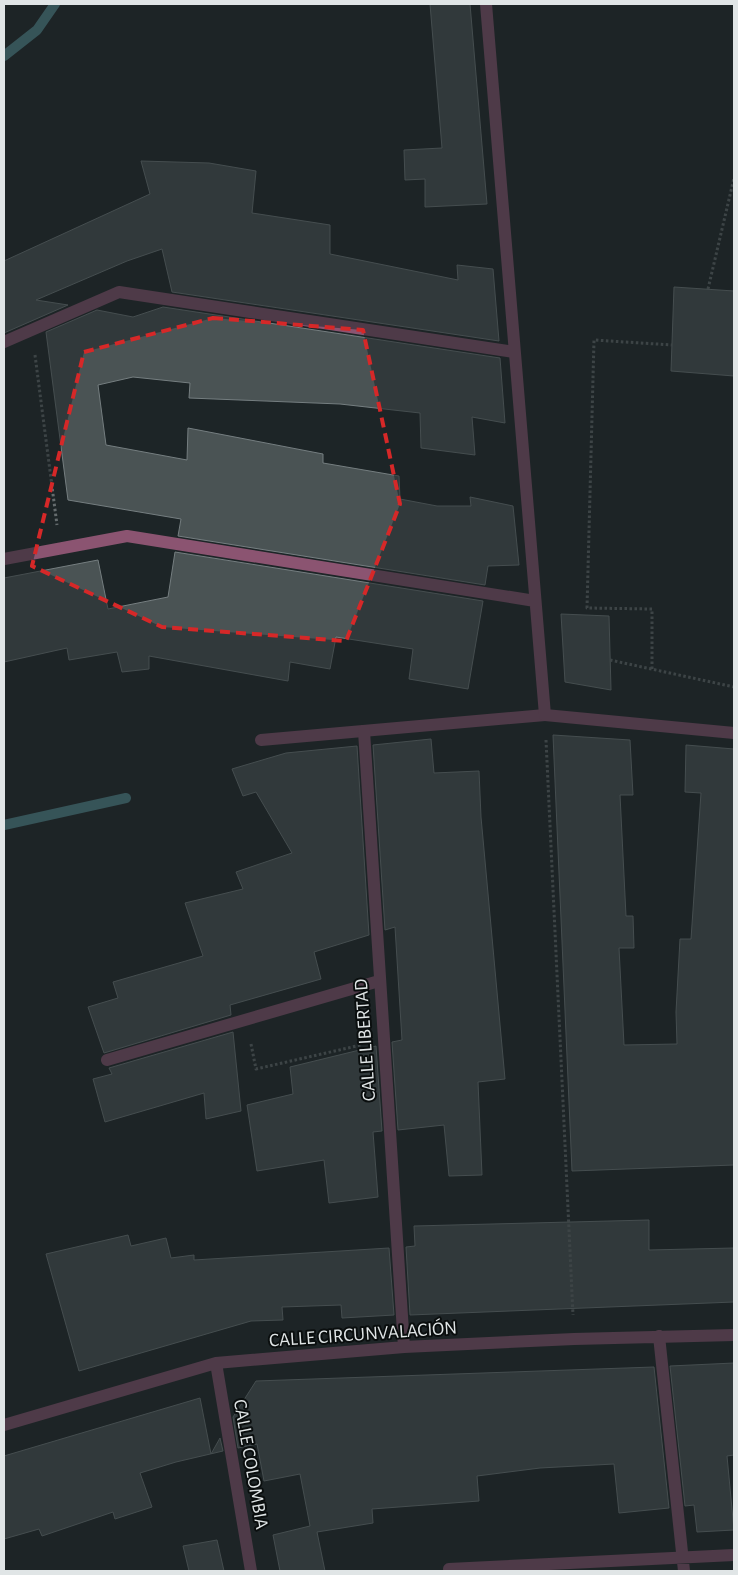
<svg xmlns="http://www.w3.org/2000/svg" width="738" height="1575" font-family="'Alegreya Sans',sans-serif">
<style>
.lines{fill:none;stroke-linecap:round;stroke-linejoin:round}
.stream{stroke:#568e96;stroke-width:10}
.building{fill:#4a5354;stroke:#757e80}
.path{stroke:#656c6e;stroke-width:3;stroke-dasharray:2.5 2.5;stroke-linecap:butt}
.service{stroke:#8b5471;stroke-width:12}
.minor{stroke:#8b5471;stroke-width:12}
.marked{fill:none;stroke:#d62828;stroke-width:4;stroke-dasharray:10 6;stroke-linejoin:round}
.labels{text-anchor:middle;stroke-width:4;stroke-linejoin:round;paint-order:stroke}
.street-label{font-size:19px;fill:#e0e5e6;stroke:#0a0e0e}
</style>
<rect width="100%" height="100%" fill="#1d2527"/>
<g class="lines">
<path class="stream" d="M4,56L37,30L55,4
M4,825L126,798"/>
</g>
<path class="building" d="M430,4H470L487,204L425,207V179L405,180L404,150L442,148Z
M141,161L209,163L256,171L252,213L330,225V254L458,280L457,265L493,269L499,341L172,292L162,249L127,261L36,300L68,305L4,333V261L150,194Z
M674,287L734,291V376L671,371Z
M163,307L500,358L505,423L472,417L475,455L421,448L420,413L340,404L189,398L190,383L133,377L98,385L106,445L187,460L188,428L323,454V463L399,476L400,499L437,506H471L470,497L513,506L519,565L488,566L485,585L178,536L181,519L68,500L46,332L97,310L133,317Z
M175,552L483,601L468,689L409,679L413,649L336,637L330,669L290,662L288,681L149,656V669L122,672L117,652L69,660L67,648L4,662V578L98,560L108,609L168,597Z
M561,614L609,616L611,690L565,682Z
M553,735L630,740L633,795H620L626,916H633L634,948H619L624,1045L677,1044L676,1012L680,939H691L701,793L685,792L686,745L734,749V1165L572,1171Z
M431,739L434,773L479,771L481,817L505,1079L478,1082L482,1175L449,1176L444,1125L398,1130L392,1042L402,1040L395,927L385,930L373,745Z
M357,746L369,935L314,952L321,979L230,1005L231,1015L104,1053L88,1007L118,998L113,982L203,956L185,903L243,889L236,872L292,853L256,792L243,796L232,769L286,753Z
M233,1032L241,1111L206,1119L204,1093L105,1122L93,1079L112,1074L109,1068Z
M376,1046L382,1131L373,1132L378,1197L329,1203L324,1160L257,1171L247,1105L293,1094L290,1067Z
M649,1220V1250L734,1248V1302L410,1315L406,1247L415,1246L414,1226Z
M128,1235L131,1246L166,1238L171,1258L194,1255V1260L389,1248L394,1315L342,1318L341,1305L282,1307L283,1320L251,1321L79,1371L46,1254Z
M734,1363V1455L727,1456L734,1530L697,1532L694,1505L685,1506L670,1366Z
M654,1367L669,1508L619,1513L614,1464L540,1468L477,1476L479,1501L372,1509L373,1523L317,1532L325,1571H280L273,1535L310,1526L300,1474L264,1481L257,1444L238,1448L233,1417L256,1381Z
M200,1398L211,1454L220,1438L223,1451L176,1462L140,1473L152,1507L115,1519L113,1512L42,1536L39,1529L4,1539V1456Z
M217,1540L224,1571H189L183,1546Z"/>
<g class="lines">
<path class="path" d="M708,289L734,178
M35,355L57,525
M610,660L734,687
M652,669V609L587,608L594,340L672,345
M546,740L573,1315
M251,1044L256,1069L361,1045"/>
<path class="service" d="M261,740L545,715"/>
<path class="minor" d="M486,4L545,715L734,733
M4,342L119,292L514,352
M4,559L127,536L535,601
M364,731L404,1347
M107,1060L379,981
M659,1336L684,1571
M216,1363L251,1571
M4,1425L216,1363L404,1347L574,1339L734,1335
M449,1569L734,1555"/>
</g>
<path d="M0 0H738V1575H0ZM213,318L363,330L400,504L346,641L162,627L32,566L84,352Z" fill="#1d2527" fill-opacity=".55" fill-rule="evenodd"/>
<path class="marked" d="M213,318L363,330L400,504L346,641L162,627L32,566L84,352Z"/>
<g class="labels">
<g class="street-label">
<text transform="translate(364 1040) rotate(-94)" y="7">CALLE LIBERTAD</text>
<text transform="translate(363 1333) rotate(-4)" y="7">CALLE CIRCUNVALACIÓN</text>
<text transform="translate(252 1464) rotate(80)" y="7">CALLE COLOMBIA</text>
</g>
</g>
<rect width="738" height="1575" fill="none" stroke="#e0e5e6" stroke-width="10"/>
</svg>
